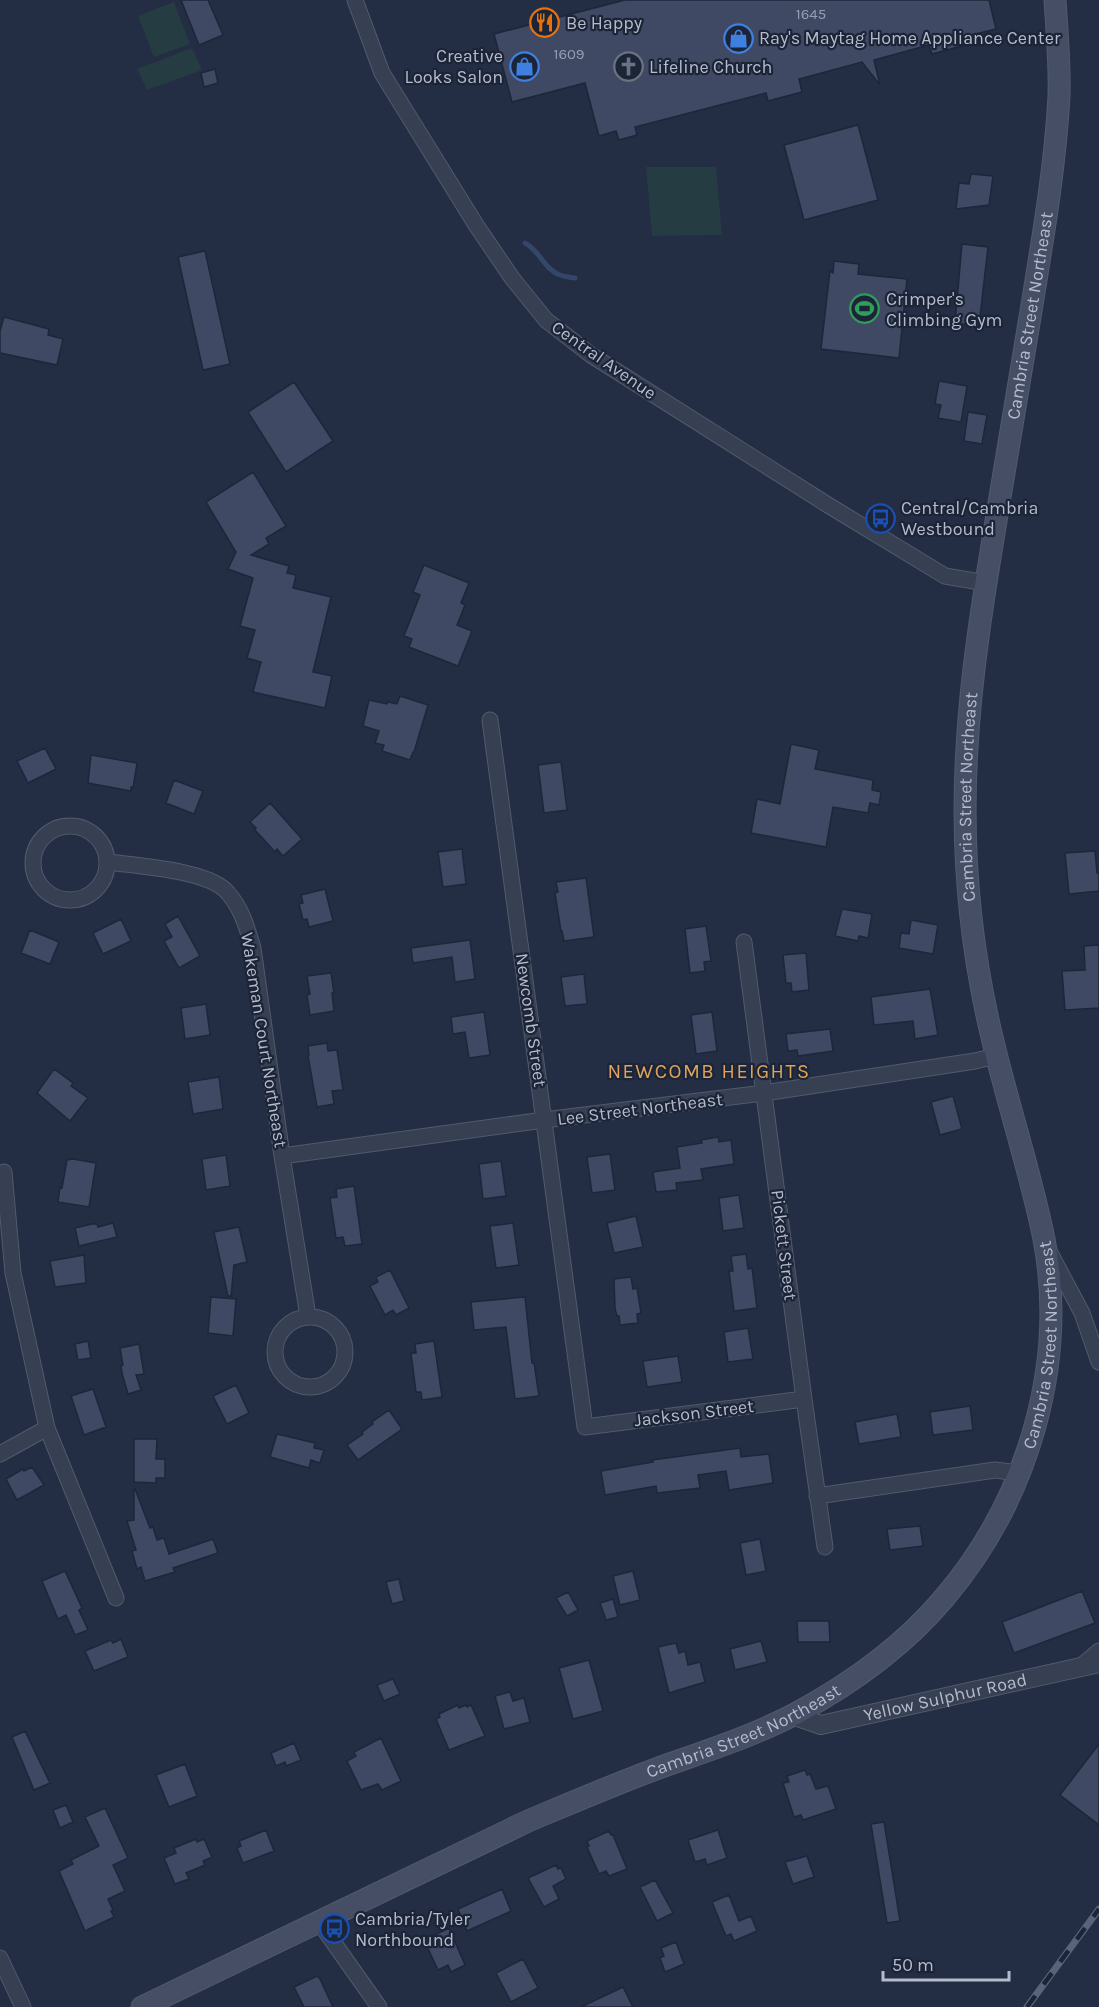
<svg xmlns="http://www.w3.org/2000/svg" width="1099" height="2007" font-family="Karla,sans-serif">
<style>
.green{fill:#253c43}
.lines{fill:none;stroke-linecap:round;stroke-linejoin:round}
.stream{stroke:#35466b;stroke-width:5}
.building{fill:#3f4963;stroke:#1e2639;stroke-width:1.5}
.minor-casing{stroke:#525a6c;stroke-width:17}
.tertiary-casing{stroke:#525a6c;stroke-width:20}
.secondary-casing{stroke:#525a6c;stroke-width:23}
.minor{stroke:#373f52;stroke-width:15}
.tertiary{stroke:#373f52;stroke-width:18}
.secondary{stroke:#454e65;stroke-width:21}
.rail-casing{stroke:#596379;stroke-width:7}
.rail{stroke:#1c2437;stroke-width:4.5;stroke-dasharray:14;stroke-linecap:butt}
.labels{text-anchor:middle;stroke-width:4.5;stroke-linejoin:round;paint-order:stroke}
.number-label{font-size:15px;fill:#979eb2}
.poi-label{font-size:18px;fill:#b4bbcc;stroke:#1c2437;text-anchor:start}
.street-label{font-size:18px;fill:#b4bbcc;stroke:#1c2437}
.neighbourhood-label{font-size:20px;letter-spacing:1.5px;fill:#dfa45c;stroke:#1c2437}
</style>
<rect width="100%" height="100%" fill="#232d43"/>
<path class="green" d="M174,2L190,44L154,57L138,16Z
M192,48L202,70L147,90L137,69Z
M646,167H716L722,235L652,236Z"/>
<g class="lines">
<path class="stream" d="M525,243C539,250 545,270 560,275C565,277 570,277 575,278"/>
</g>
<path class="building" d="M181,0H208L223,35L199,45Z
M625,0H989L996,29L967,36L969,44L932,54L929,45L874,60L880,85L862,62L799,79L802,92L768,101L766,93L635,127L637,135L619,140L616,131L599,136L585,83L512,102L494,34Z
M215,69L218,83L204,87L201,73Z
M858,125L878,200L804,220L784,145Z
M971,174L993,176L989,205L956,209L959,183L969,184Z
M962,244L988,247L979,326L955,323Z
M205,251L230,364L203,370L178,257Z
M834,261L859,264L858,274L907,279L899,358L821,349L830,271L833,273Z
M4,317L49,329L48,335L63,339L57,365L0,353V331Z
M939,381L967,386L961,422L938,418L941,405L935,404Z
M294,382L333,441L286,472L248,412Z
M968,412L987,415L982,444L964,441Z
M253,472L286,526L266,538L269,544L251,555L289,566L287,573L296,575L293,588L331,597L313,672L332,676L325,708L253,692L261,662L247,658L255,630L240,626L253,578L228,569L236,552L206,502Z
M424,565L469,583L461,603L465,605L457,625L472,631L458,666L409,647L412,639L404,636L420,595L413,592Z
M400,696L428,705L414,752H413L410,760L382,751L384,745L375,743L379,731L363,726L369,700L387,704L388,702L397,704Z
M791,744L819,750L815,769L873,780L872,790L881,792L879,805L870,803L868,813L833,807L826,847L751,833L757,799L780,804Z
M45,748L56,769L28,783L17,761Z
M91,755L137,763L133,788L131,787V791L88,783Z
M561,762L567,810L544,813L538,765Z
M174,780L203,791L194,814L166,803Z
M270,803L302,839L283,856L277,849L275,852L255,830L256,828L250,822Z
M462,849L466,884L443,887L438,852Z
M1095,851L1097,873H1099V891L1069,894L1065,853Z
M586,878L594,937L564,941L562,931H561L555,893L558,892L556,882Z
M325,889L333,921L309,927L307,919L303,920L299,904L303,903L301,895Z
M842,909L872,914L868,938L859,936L858,941L835,936Z
M178,916L200,956L179,968L164,941L172,937L165,924Z
M121,919L131,941L103,954L93,933Z
M911,920L938,925L933,954L899,948L901,933L909,934Z
M706,926L711,961L704,962L705,971L690,973L685,929Z
M30,930L59,942L50,964L21,953Z
M470,940L475,979L455,982L452,957L413,963L411,948Z
M1099,945V1008L1065,1010L1062,971L1085,970L1084,946Z
M806,953L809,990L792,992L791,983H786L783,955Z
M331,973L334,993H332L334,1011L310,1015L307,995L310,994L307,976Z
M584,974L587,1004L565,1006L561,977Z
M930,989L938,1035L915,1039L913,1021L874,1025L871,997Z
M206,1004L210,1035L185,1039L181,1008Z
M484,1012L490,1055L469,1058L465,1032L453,1034L451,1017Z
M712,1012L717,1051L696,1054L691,1015Z
M830,1029L833,1051L798,1056L797,1050L788,1051L786,1034Z
M327,1043L328,1051L337,1050L343,1090L332,1091L334,1104L317,1107L308,1056L309,1055L308,1046Z
M54,1069L73,1083L71,1086L88,1098L70,1121L37,1093Z
M219,1077L223,1109L193,1114L188,1082Z
M953,1096L962,1129L940,1135L931,1102Z
M718,1137L719,1142L731,1140L734,1164L701,1169L703,1180L676,1183L677,1190L656,1192L653,1172L680,1168L677,1147L702,1143L701,1140Z
M610,1154L615,1190L592,1193L587,1157Z
M226,1155L230,1186L206,1190L202,1159Z
M73,1159L96,1163L89,1207L58,1202L60,1187L62,1188L67,1160Z
M501,1161L506,1196L483,1199L479,1164Z
M354,1186L362,1244L345,1246L343,1237L336,1238L330,1198L337,1197L336,1189Z
M739,1195L744,1228L723,1231L719,1198Z
M636,1216L643,1247L614,1253L607,1223Z
M113,1223L117,1237L79,1246L75,1228L92,1224H97L98,1227Z
M513,1223L519,1265L496,1268L490,1226Z
M239,1227L247,1262L234,1265L231,1296H228L214,1232Z
M746,1254L748,1269L752,1268L757,1308L734,1311L729,1271H733L731,1256Z
M84,1255L86,1283L55,1287L50,1261Z
M390,1270L409,1308L396,1315L393,1310L385,1315L370,1286L378,1282L376,1277Z
M631,1277L633,1289L637,1288L641,1313L637,1314L638,1323L620,1325L619,1316H617L615,1309L614,1279Z
M211,1297L236,1299L233,1336L208,1333Z
M525,1297L532,1363H534L539,1396L515,1399L506,1327L474,1330L471,1302Z
M748,1328L753,1359L728,1362L724,1332Z
M88,1341L91,1358L78,1360L75,1344Z
M434,1341L442,1397L422,1400L421,1392H416L411,1353H416L415,1344Z
M139,1344L144,1374L136,1375L141,1390L128,1394L122,1373L121,1366L123,1365L120,1348Z
M678,1356L682,1382L647,1387L643,1361Z
M236,1385L249,1413L227,1424L213,1396Z
M93,1389L106,1427L84,1435L71,1396Z
M970,1406L973,1430L933,1435L930,1412Z
M389,1410L402,1429L358,1460L347,1445L363,1434L362,1432L373,1424L372,1422Z
M897,1414L901,1437L859,1444L855,1422Z
M277,1434L315,1443L314,1448L324,1450L320,1463L311,1460L309,1468L270,1457Z
M134,1439H157L156,1459H165V1478H156V1483L134,1482Z
M740,1448L741,1457L769,1454L773,1483L729,1490L726,1471L698,1475L700,1488L657,1493L656,1486L605,1495L601,1471L653,1462L652,1460Z
M32,1467L44,1485L17,1500L6,1479L23,1469L24,1471Z
M134,1489H135L150,1528L153,1527L157,1540L164,1538L169,1554L213,1539L218,1553L173,1568L175,1572L145,1581L141,1567L137,1569L132,1551L136,1550L127,1521L134,1520Z
M920,1526L923,1546L890,1550L887,1529Z
M760,1539L766,1571L746,1575L740,1543Z
M65,1571L82,1608L79,1610L88,1630L75,1635L66,1615L58,1619L42,1581Z
M633,1571L640,1600L620,1605L613,1576Z
M399,1579L404,1601L392,1604L386,1582Z
M1082,1591L1095,1623L1014,1653L1002,1622Z
M568,1592L578,1610L567,1616L556,1598Z
M613,1599L618,1617L606,1620L600,1603Z
M797,1621H829L830,1642H798Z
M121,1639L128,1657L94,1671L85,1651L111,1640L113,1643Z
M761,1641L767,1662L735,1670L730,1649Z
M676,1643L679,1653L685,1651L688,1665L700,1662L705,1682L669,1693L658,1647Z
M589,1660L603,1711L573,1719L559,1668Z
M393,1679L400,1694L384,1701L377,1685Z
M510,1692L513,1701L524,1698L530,1722L504,1729L495,1696Z
M458,1705L459,1708L466,1705L467,1707L471,1705L485,1736L449,1750L436,1719L440,1717L439,1714Z
M25,1731L50,1783L34,1790L12,1737Z
M381,1738L401,1781L382,1790L378,1784L361,1790L347,1761L356,1756L354,1752Z
M294,1743L301,1760L286,1766L285,1762L276,1766L271,1753Z
M1099,1744V1825L1060,1795Z
M185,1764L197,1796L169,1807L156,1775Z
M805,1770L807,1775L810,1774L816,1789L828,1786L836,1809L803,1820L801,1815L794,1817L783,1783L789,1782L787,1776Z
M66,1805L73,1822L60,1828L53,1810Z
M105,1808L128,1858L113,1865L125,1891L108,1899L113,1910L111,1911L114,1917L85,1931L59,1871L73,1864L71,1860L99,1846L85,1817Z
M884,1822L900,1921L887,1923L871,1824Z
M266,1830L274,1851L243,1863L237,1848L241,1846L239,1841Z
M718,1830L727,1858L707,1865L705,1859L695,1862L688,1840Z
M609,1831L611,1835H613L627,1869L609,1876L606,1871L599,1874L587,1847L589,1846L587,1841Z
M196,1839L197,1842L204,1839L212,1857L203,1861L205,1865L186,1873L189,1879L175,1884L164,1858L176,1853L174,1848Z
M807,1856L814,1877L793,1884L785,1862Z
M556,1865L558,1869L561,1868L566,1879L553,1886L559,1899L544,1907L528,1878Z
M655,1880L673,1913L657,1921L640,1887Z
M502,1889L511,1911L467,1931L458,1909Z
M729,1895L739,1921L751,1916L757,1931L734,1941L731,1934L726,1936L712,1902Z
M449,1928L465,1965L451,1972L448,1965L438,1970L424,1940Z
M676,1942L684,1964L665,1972L660,1958L664,1956L661,1948Z
M523,1959L538,1988L511,2002L496,1973Z
M317,1976L320,1979L333,2007H304L294,1987Z
M623,1987L633,2007H581Z"/>
<g class="lines">
<defs>
<path id="minor" d="M355,0L382,73L476,225L512,278L546,320L591,355L828,505L945,576L986,583
M490,720L585,1427L804,1399
M33 863a37 37 0 1 1 74 0a37 37 0 1 1-74 0Z
M108,862C137,866 210,870 228,893C242,909 247,928 253,948L282,1156L308,1316
M744,942L804,1399L825,1547
M282,1156L544,1120L764,1093L975,1061L996,1056
M4,1172L13,1273L47,1428L116,1598
M1050,1253L1082,1313L1099,1362
M275 1352a35 35 0 1 1 70 0a35 35 0 1 1-70 0Z
M0,1454L47,1428
M817,1496L995,1470L1019,1473
M1079,1668L1099,1651
M319,1922L379,2007
M0,1958L23,2007"/>
<g id="tertiary">
<path id="s1" d="M792,1715L821,1725L1099,1663"/>
</g>
<g id="secondary">
<path id="s2" d="M142,2007L528,1821C571,1803 613,1785 656,1769C703,1752 751,1737 795,1714C851,1684 904,1646 945,1597C1027,1500 1068,1365 1044,1239C1030,1170 1007,1102 991,1033C969,940 961,844 967,748C971,674 983,600 995,527C1007,457 1018,387 1030,317C1042,243 1055,170 1059,96C1060,64 1057,32 1055,0"/>
</g>
</defs>
<use href="#minor" class="minor-casing"/>
<use href="#tertiary" class="tertiary-casing"/>
<use href="#secondary" class="secondary-casing"/>
<use href="#minor" class="minor"/>
<use href="#tertiary" class="tertiary"/>
<use href="#secondary" class="secondary"/>
<defs>
<path id="rail" d="M1027,2007L1099,1909"/>
</defs>
<use href="#rail" class="rail-casing"/>
<use href="#rail" class="rail"/>
</g>
<defs>
<symbol id="restaurant-ring" viewBox="-11 -11 22 22"><circle r="9.5" fill="#1c2437" stroke="#e8710a" stroke-width="1.5"/><path d="M-5-6h1v4h1v-4h1v4h1v-4h1v5L-1.5 .5V6h-2V.5L-5-1ZM5-6V6H3V1.5H1.5Q1.5-4 5-6Z" fill="#e8710a"/></symbol>
<symbol id="shop-ring" viewBox="-11 -11 22 22"><circle r="9.5" fill="#1c2437" stroke="#3f7fe0" stroke-width="1.5"/><path d="M-5-2.5h2.3a2.7 3.5 0 0 1 5.4 0H5L5.5 6h-11ZM-1.5-2.5h3a1.5 2.3 0 0 0-3 0Z" fill="#3f7fe0"/></symbol>
<symbol id="church-ring" viewBox="-11 -11 22 22"><circle r="9.5" fill="#1c2437" stroke="#6b7280" stroke-width="1.5"/><path d="M-1.2-6h2.4v3.5h3.3v2.4h-3.3V6h-2.4V-.1h-3.3v-2.4h3.3Z" fill="#6b7280"/></symbol>
<symbol id="stadium-ring" viewBox="-11 -11 22 22"><circle r="9.5" fill="#1c2437" stroke="#2e9e5b" stroke-width="1.5"/><path d="M0-5a6.5 5 0 1 0 0 10a6.5 5 0 1 0 0-10ZM-3.5-1.8h7v3.6h-7Z" fill="#2e9e5b"/></symbol>
<symbol id="bus-ring" viewBox="-11 -11 22 22"><circle r="9.5" fill="#1c2437" stroke="#1a4fb4" stroke-width="1.5"/><path d="M-5-6H5V4H4V6H2V4H-2V6H-4V4H-5ZM-3.5-4V0h7V-4ZM-3.5 1.2v1.5H-2V1.2ZM2 1.2v1.5H3.5V1.2Z" fill="#1a4fb4"/></symbol>
</defs>
<g fill-rule="evenodd">
<use href="#restaurant-ring" x="528" y="6" width="33" height="33"/>
<use href="#shop-ring" x="722" y="22" width="33" height="33"/>
<use href="#shop-ring" x="508" y="50" width="33" height="33"/>
<use href="#church-ring" x="612" y="50" width="33" height="33"/>
<use href="#stadium-ring" x="848" y="292" width="33" height="33"/>
<use href="#bus-ring" x="864" y="502" width="33" height="33"/>
<use href="#bus-ring" x="318" y="1912" width="33" height="33"/>
</g>
<g class="labels">
<g class="number-label">
<text x="811" y="19">1645</text>
<text x="569" y="59">1609</text>
</g>
<g class="poi-label">
<text x="566" y="29">Be Happy</text>
<text x="759" y="44">Ray's Maytag Home Appliance Center</text>
<text x="503" y="62" text-anchor="end">Creative<tspan x="503" dy="21">Looks Salon</tspan></text>
<text x="649" y="73">Lifeline Church</text>
<text x="886" y="305">Crimper's<tspan x="886" dy="21">Climbing Gym</tspan></text>
<text x="901" y="514">Central/Cambria<tspan x="901" dy="21">Westbound</tspan></text>
<text x="355" y="1925">Cambria/Tyler<tspan x="355" dy="21">Northbound</tspan></text>
</g>
<g class="street-label">
<text dy="6" stroke="none"><textPath href="#s2" startOffset="2228">Cambria Street Northeast</textPath></text>
<text transform="translate(604 360) rotate(35)" y="6">Central Avenue</text>
<text dy="6" stroke="none"><textPath href="#s2" startOffset="1742">Cambria Street Northeast</textPath></text>
<text transform="translate(531 1020) rotate(82)" y="6">Newcomb Street</text>
<text transform="translate(264 1040) rotate(81)" y="6">Wakeman Court Northeast</text>
<text transform="translate(640 1109) rotate(-7)" y="6">Lee Street Northeast</text>
<text transform="translate(784 1245) rotate(83)" y="6">Pickett Street</text>
<text dy="6" stroke="none"><textPath href="#s2" startOffset="1184">Cambria Street Northeast</textPath></text>
<text transform="translate(694 1413) rotate(-7)" y="6">Jackson Street</text>
<text dy="6" stroke="none"><textPath href="#s1" startOffset="158">Yellow Sulphur Road</textPath></text>
<text dy="6" stroke="none"><textPath href="#s2" startOffset="662">Cambria Street Northeast</textPath></text>
</g>
<g class="neighbourhood-label">
<text x="709" y="1078">NEWCOMB HEIGHTS</text>
</g>
</g>
<path d="M883 1971v9h126v-9" fill="none" stroke="#b4bbcc" stroke-width="3"/>
<text x="892" y="1971" font-size="18" fill="#b4bbcc" stroke="#1c2437" stroke-width="4.5" paint-order="stroke">50 m</text>
</svg>
